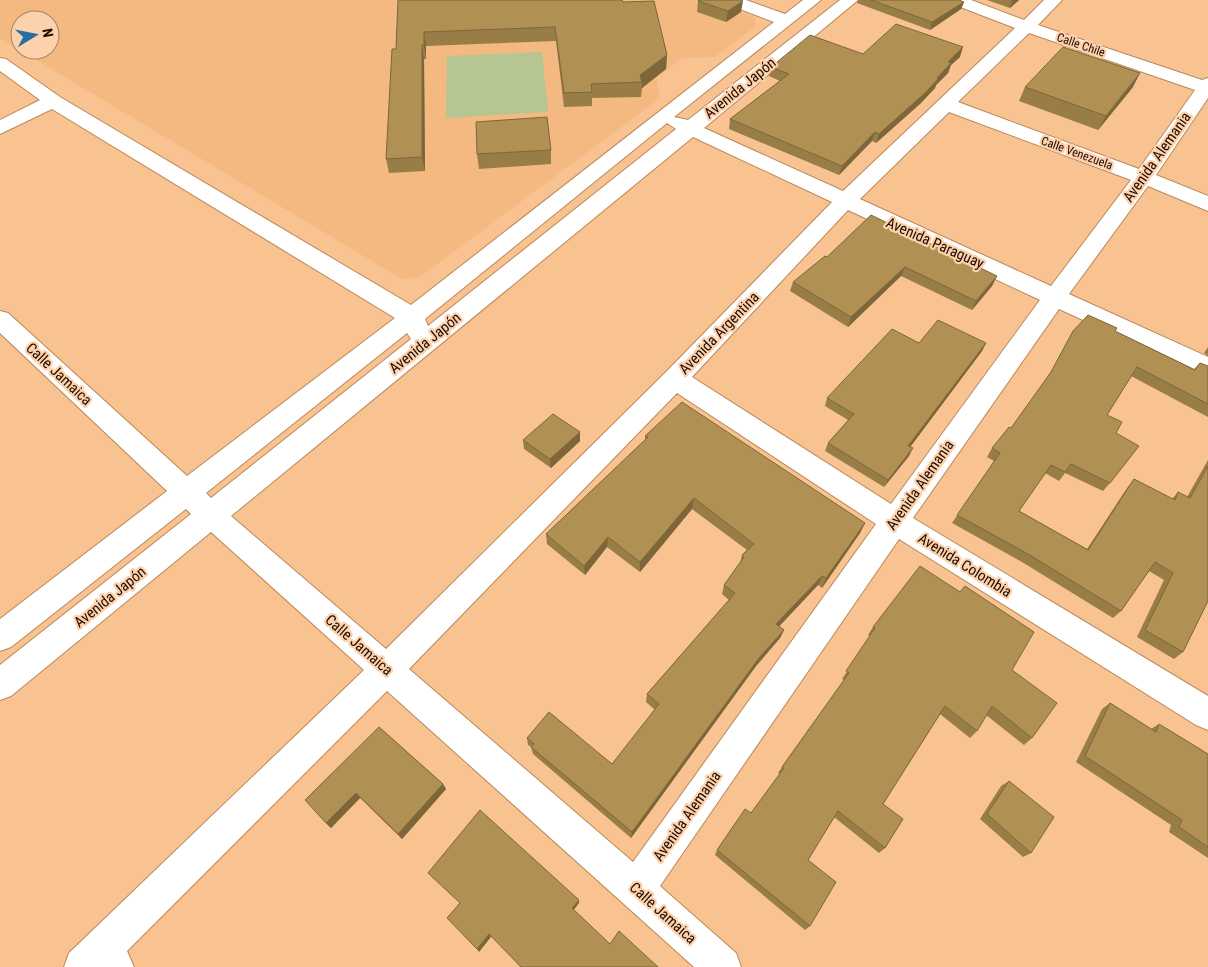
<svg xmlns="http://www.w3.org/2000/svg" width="1208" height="967" font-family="'Roboto Condensed',sans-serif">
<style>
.built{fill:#f4b881;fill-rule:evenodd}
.green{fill:#b5c693}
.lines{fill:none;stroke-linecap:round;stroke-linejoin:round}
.minor-casing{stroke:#bb8859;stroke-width:2}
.minor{fill:#fff;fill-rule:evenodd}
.wall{fill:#987d47}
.shaded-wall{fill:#7c663a}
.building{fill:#b19153;stroke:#7c663a}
.labels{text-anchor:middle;stroke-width:4.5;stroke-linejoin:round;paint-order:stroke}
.far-street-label{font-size:12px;fill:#1e0b00;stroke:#fdd1ab}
.street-label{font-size:15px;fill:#1e0b00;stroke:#fdd1ab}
</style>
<rect width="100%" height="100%" fill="#f8c291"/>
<path class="built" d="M0,0H706L754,17L756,26L715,57L682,58L656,77L660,98L420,277L402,279L0,38ZM20,20H50V50H20Z"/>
<path class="green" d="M542,52L548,112L446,118L447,56Z"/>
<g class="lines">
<defs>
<path id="minor" d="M722,0H746L785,14L803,0H821L674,117L688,120L840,0H858L704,128L843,191L1015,28L950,3L948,0H971L1024,20L1044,0H1062L1038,25L1202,80L1208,78V98L1156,175L1208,196V211L1148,186L1069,294L1208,357V377L1059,309L913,518L1208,696V730L1196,725L899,539L660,886L736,953L741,967H694L387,691L127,951L134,967H64L69,953L364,670L211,532L11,696L0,700V665L191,514L186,509L11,647L0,651V619L167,491L0,333V311L8,313L187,476L395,318L52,109L0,134V120L40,100L0,71V58L6,59L60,97L411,305L774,22L724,3ZM1029,33L1195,90L1139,169L958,102ZM949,112L1131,180L1051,286L860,199ZM667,123L676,129L428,326L425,319ZM693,137L832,202L666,372L386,649L231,516ZM848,210L1040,300L891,504L692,377ZM407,333L411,339L211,498L206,493ZM677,393L876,524L633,862L409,669Z"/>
</defs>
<use href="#minor" class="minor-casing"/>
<use href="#minor" class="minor"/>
</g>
<path class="wall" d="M398,0L623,2L667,55L666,69L642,88L641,97L592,98V106L564,107L556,41L426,46V59H424L425,171L389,173L386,159L396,49Z
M858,0H959L964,2L961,9L930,30L857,3Z
M987,0H1019L1010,8Z
M698,1L741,12L726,22L697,12Z
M863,54L960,57L951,65L948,73L936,85L935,88L921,103L876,143L872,141L839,175L729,129L730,119L780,81L769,76L771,67Z
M1025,87H1133L1098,130L1019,101Z
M551,150V164L479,169L477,154Z
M827,257L997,276L992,286L972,310L901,276L848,327L790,291L793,282Z
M1073,331H1115L1194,369L1200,363L1208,366V417L1131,376L1107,415L1116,433L1110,483L1103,491L1065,473L1059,481L1045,473L1019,511L1087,549L1127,488L1134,479L1172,499L1178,492L1187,497L1208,460V601L1183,652L1174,659L1137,637L1164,580L1149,571L1121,611L1113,618L1022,562L952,523L994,461L987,457L992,448L1011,428L1048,377L1068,340Z
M919,343H986L982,351L910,447L909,456L884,487L825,451L828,443L848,420L825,406L827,398Z
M1208,347V356L1204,353Z
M645,436L865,523L860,533L822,588L818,585L779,626L784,630L780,638L756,666L631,838L533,754L531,747L528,745L527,738L612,764L655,710L646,702L647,694L729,600L722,594L724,585L740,563L742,555L747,550L692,509L640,572L607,547L585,575L547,544L546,534L645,440Z
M523,440L580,441L551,468L524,449Z
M873,627L1012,670L1032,738L1024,745L986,715L977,731L970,738L940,714L883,804L885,848L879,853L834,817L808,860L810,926L805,930L715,855L717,850L751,813L780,774L778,773L782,767L844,680L842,679L870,636L868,635Z
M1110,703L1151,729L1159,724L1208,754V858L1169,832L1171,825L1076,762L1102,709Z
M379,727L443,784L446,789L402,839L360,798L331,828L326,823Z
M1009,781L1031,853L1023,857L980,819L1001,786Z"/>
<path class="shaded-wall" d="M1012,0H1019L1010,8Z
M743,1L741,12L726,22L728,11Z
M964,2L961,9L930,30L932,22Z
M424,32L426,46V59L424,45Z
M422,45L424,59L425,171L422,157Z
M963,47L960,57L951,65L948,73L936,85L935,88L921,103L876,143L879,134L937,78L948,62Z
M667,55L666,69L642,88V82L640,75Z
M1140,73L1133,87L1098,130L1106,116Z
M875,132L872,141L839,175L842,166Z
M905,267L901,276L848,327L851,317Z
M997,276L992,286L972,310L976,301Z
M986,343L982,351L905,454L908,446Z
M580,432V441L551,468L550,459Z
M913,448L909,456L884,487L888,480Z
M694,498L692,509L640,572V562Z
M865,523L860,533L822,588L826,578Z
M608,537L607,547L585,575L584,566Z
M822,576L818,585L773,633L776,624Z
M784,630L780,638L756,666L631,838L632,832L759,658Z
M443,784L446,789L402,839L398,834Z
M356,793L360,798L331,828L326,823Z
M579,900V903L573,911L572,908Z
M489,934L491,937L479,952L477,949Z"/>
<path class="building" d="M398,0H622L623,2L654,1L667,55L640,75L642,82L591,84L592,92L564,93L555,27L424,32V45H422V157L386,159L392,49H396Z
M699,0H741L743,1L728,11L698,1Z
M871,0H959L964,2L932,22Z
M896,24L963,47L948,62L951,63L937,78H939L924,94L879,134L875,132L842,166L730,119L789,74L771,67L810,35L863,54Z
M1063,47L1140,73L1106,116L1025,87Z
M547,117L551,150L477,154L476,122Z
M871,215L997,276L976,301L905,267L851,317L793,282L825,256L827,257Z
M1088,315L1117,328L1115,331L1195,370L1200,363L1208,366V404L1137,367L1107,415L1122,422L1116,433L1139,446L1110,483L1071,464L1065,472L1051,465L1019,511L1088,550L1134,479L1175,500L1178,492L1190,498L1208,466V601L1183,652L1145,630L1173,573L1155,562L1121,611L1028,554L957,515L1000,453L992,448L1009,427L1011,428L1051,372L1073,331Z
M938,320L986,343L908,446L913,448L888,480L828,443L854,414L827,398L892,329L919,343Z
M682,402L865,523L826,578L822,576L776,624L784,630L759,658L632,832L531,747L534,744L527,738L549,712L612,764L659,704L647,694L735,593L724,585L744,557L742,555L754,544L694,498L640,562L608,537L584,566L546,534L648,437L645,436Z
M553,414L580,432L550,459L523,440Z
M920,566L960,592L965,586L1034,632L1012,670L1057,703L1032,738L992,706L977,731L945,706L883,804L903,819L885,848L838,811L808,860L836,882L810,926L717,850L745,809L751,813L784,768L782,767L849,673L846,671L875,628L873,627Z
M1110,703L1156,732L1159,724L1208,754V847L1179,827L1182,820L1085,756Z
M379,727L443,784L398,834L356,793L326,823L305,800Z
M1009,781L1054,817L1031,853L987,814Z
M480,810L579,900L572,908L610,944L619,931L658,967H521L489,934L477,949L447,918L460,903L428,873Z"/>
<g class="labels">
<g class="far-street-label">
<text transform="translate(1081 45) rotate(19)" y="4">Calle Chile</text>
<text transform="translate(1077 153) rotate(20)" y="4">Calle Venezuela</text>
</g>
<g class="street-label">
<text transform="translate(740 88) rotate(-39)" y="5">Avenida Japón</text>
<text transform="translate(1157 157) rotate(-55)" y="5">Avenida Alemania</text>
<text transform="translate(935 243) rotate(24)" y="5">Avenida Paraguay</text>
<text transform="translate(719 333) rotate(-46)" y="5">Avenida Argentina</text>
<text transform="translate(425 343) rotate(-39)" y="5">Avenida Japón</text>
<text transform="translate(59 374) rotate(43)" y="5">Calle Jamaica</text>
<text transform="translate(920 485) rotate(-55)" y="5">Avenida Alemania</text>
<text transform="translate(965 565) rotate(32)" y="5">Avenida Colombia</text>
<text transform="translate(110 597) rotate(-39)" y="5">Avenida Japón</text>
<text transform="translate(359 645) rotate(41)" y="5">Calle Jamaica</text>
<text transform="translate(687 816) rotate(-55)" y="5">Avenida Alemania</text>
<text transform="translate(663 913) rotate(42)" y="5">Calle Jamaica</text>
</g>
</g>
<g transform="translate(35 35) rotate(80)"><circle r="24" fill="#fdd1ab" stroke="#a48267"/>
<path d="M0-4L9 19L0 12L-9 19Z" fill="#2570a3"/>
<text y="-8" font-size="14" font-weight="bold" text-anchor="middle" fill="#1e0b00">N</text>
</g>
</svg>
